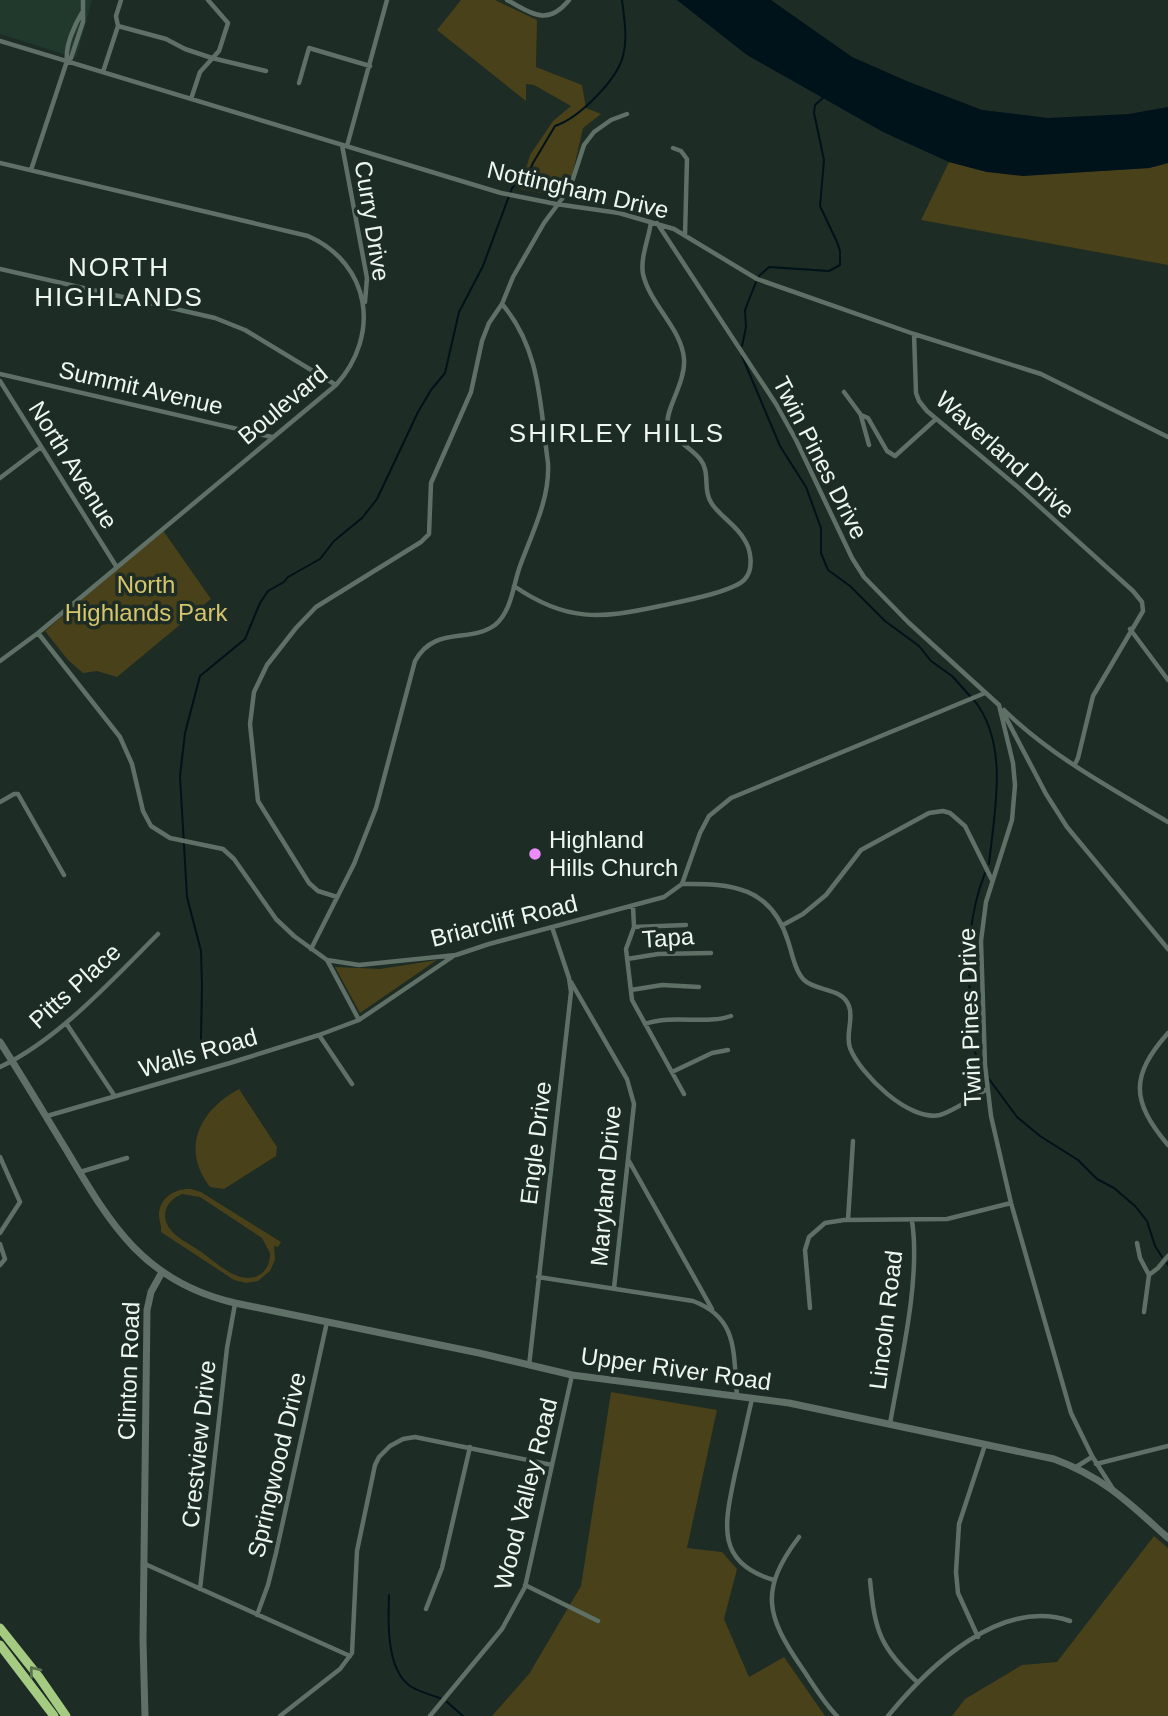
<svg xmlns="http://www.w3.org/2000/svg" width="1168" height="1716" font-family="Helvetica,sans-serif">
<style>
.built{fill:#21382d}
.green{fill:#494119;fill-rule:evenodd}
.water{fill:#00121a}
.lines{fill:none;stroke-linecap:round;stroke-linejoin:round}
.stream{stroke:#00121a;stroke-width:2}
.street{stroke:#5f7067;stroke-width:4.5}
.secondary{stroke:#5f7067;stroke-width:7}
.highway{stroke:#a5ca82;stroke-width:9}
.oneway{stroke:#5a734e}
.poi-dot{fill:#ec8cfa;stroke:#1d2c24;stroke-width:2.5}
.labels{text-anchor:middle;stroke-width:7;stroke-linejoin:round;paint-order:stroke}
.street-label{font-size:24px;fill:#edf6f1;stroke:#1d2c24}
.park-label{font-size:24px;fill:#d6c56c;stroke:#1d2c24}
.poi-label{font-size:24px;fill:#edf6f1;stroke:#1d2c24;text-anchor:start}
.neighbourhood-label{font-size:26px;letter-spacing:2px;fill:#edf6f1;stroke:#1d2c24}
</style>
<rect width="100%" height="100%" fill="#1d2c24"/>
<path class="built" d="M0,0H92L76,58L0,34Z"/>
<path class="green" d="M461,0H495L537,20L536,67L582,85L586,108L601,114L583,128L567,198L520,189L530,155L553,121L571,106L534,85L526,84V101L437,30Z
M949,162L987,172L1099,171L1149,168L1168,163V265L921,220Z
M162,529L211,599L117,677L97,671L83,673L68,660L45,631Z
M437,960L360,1013L335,967L380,969Z
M239,1089L277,1147L276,1156L224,1189L210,1187C180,1148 200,1110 239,1089Z
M191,1189L201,1192L281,1242L278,1247L274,1246L275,1260L270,1271L258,1281L246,1283L234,1280L161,1232C162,1226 159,1222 159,1215C159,1198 175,1188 191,1189ZM182,1194L200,1197L262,1238L270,1253C270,1261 268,1268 262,1273C242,1289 216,1262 200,1251C190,1244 172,1236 167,1224C161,1210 170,1199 182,1194Z
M611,1392L717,1410L687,1548L722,1552L737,1569L724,1619L749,1677L784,1657L825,1716H492L529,1674L581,1586Z
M1154,1536L1168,1548V1716H952L965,1699L1022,1665L1057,1662Z"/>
<path class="water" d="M677,0H771L852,57L909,82L982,110L1048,118L1129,114L1168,107V163L1149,168L1023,176L987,172L949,162L883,132L747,55Z"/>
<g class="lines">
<path class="stream" d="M759,276L769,267L829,271L840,265V251L837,242L820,206L824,160L814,113L815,105L824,97
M742,346L746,327L745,310L756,282
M742,356L780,446L806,487L821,528V553L828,570L850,586L885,621L919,646L931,661L952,676L970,696
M974,700C1010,745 994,813 989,864
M201,1039L202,985L201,951L187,897L180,776L185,733L200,676L245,639L260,603L268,591L284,582L288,577L320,559L334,541L362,518L377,499L418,412L431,390L445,373L459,312L483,266L512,188L529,172L533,163L555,126C579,118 617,80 623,56C628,38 624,18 622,0
M983,1069C969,1048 971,1025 970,1001C968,956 968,916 985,873
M989,1079L1017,1117L1040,1136L1078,1160L1097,1179L1114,1188L1135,1206L1147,1221L1155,1246L1162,1257
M1167,1263L1168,1265
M389,1595C388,1621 386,1669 410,1686C419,1692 432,1695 442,1699
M447,1702L463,1716"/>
<path class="street" d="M507,0C532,13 547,27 569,0
M118,26L166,39L185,49L212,58L266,71
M0,41L501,193L556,204L619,213L674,229L757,279L914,334L1041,374L1168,437
M67,60L71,58L83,22V0
M103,72L118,26L116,16L121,0
M299,83L309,48L370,66
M191,99L200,72L219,51L228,23L208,0
M342,145L367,278L365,302
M347,146L387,0
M673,148L681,151L687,159L685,236
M0,163L308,236C371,264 381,335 336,385L38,633L0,661
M31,170L67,61C65,45 75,24 83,11
M657,223L776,404L796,440L852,558L864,577L908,622L999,705L1013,763L1015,785L1012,820L986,902L981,941L985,1065L991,1116L1011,1203L1071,1413L1092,1456L1113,1489
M0,269L215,318L245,330L336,385
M914,334L916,393L919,401L927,411L1019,488L1133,591L1142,602L1143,611L1093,696L1078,758L1075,764
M0,374L272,437
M0,381L116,566
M844,392L861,415L868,418L887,451L895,456L936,419
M861,416L869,445
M0,478L41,447
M514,586C566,622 600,619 660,606C678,602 734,592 745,579C754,569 751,549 744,539C736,525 721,517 712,504C702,490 711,472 700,459C691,448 672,439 668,424C664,412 686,382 684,359C682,329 650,305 643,274C640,258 649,238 651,222
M1130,629L1168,680
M38,633L120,737L132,764L143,811L151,826L170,838L223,849L234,859L276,919L294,936L327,960L359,965L456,955L489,944L664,897L682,884L700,833L709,816L731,798L985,693
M1004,710C1051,756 1112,789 1168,822
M1003,712L1046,794L1067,827L1168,949
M0,802L14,794H18L64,875
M682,884C732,883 771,887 788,941C792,953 795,971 804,980C817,992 842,987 849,1006C854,1019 845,1035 850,1048C860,1074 909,1122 940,1115C956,1110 972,1098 987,1089
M337,897L318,891L309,883L258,801L250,724L254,692L267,665L296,628L316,607L421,542L429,534L431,483L471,392L482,341L489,323L502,304L513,277L544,223L570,188L584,145L594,132L611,120L627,114
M633,906L634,927L626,949L632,1000L684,1094
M783,925L803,914L826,895L861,850L929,813L943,811L950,813L965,826L992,880
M634,927L686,925
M311,949L354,864L376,808L415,661C435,625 469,644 495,625C512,611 513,585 520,566C532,533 550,499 548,463C540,407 541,349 502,304
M627,959L658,954L711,953
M327,960L359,1020
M571,982L627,1079L634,1104L614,1288
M631,990L662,985L699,987
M66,1023L114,1095
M645,1024C674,1014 706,1025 731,1016
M1168,1033C1130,1076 1131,1101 1168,1145
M319,1035L352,1084
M0,1067C59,1039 112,980 158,934
M672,1072L712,1053L728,1050
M47,1116L230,1063L319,1035L359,1020L455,955
M0,1157L20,1202L0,1233
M629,1161L712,1309
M80,1172L127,1158
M848,1220L853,1141
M1137,1243L1140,1258L1149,1275
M0,1244L5,1259L0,1265
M538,1277L693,1301C739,1318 733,1354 737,1395
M810,1308L805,1250L809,1237L825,1223L844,1220L947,1219L1011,1203
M1144,1312L1149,1275L1158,1268L1168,1256
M529,1366L571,992L569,978L552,927
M752,1399C746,1424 741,1449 735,1474C725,1522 714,1563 774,1580
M890,1424C900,1364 921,1280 912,1221
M1096,1464L1168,1446
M1076,1467L1092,1457
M799,1537C759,1590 766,1616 802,1668C813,1684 823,1702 837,1716
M145,1564L350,1656
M870,1580C875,1633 880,1646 918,1683
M525,1585L598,1621
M200,1589L227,1348L235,1304
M426,1609L442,1568L470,1447
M257,1615L268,1585L276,1553L327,1322
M978,1637L958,1593L956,1572L959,1524L985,1445
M280,1716L340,1669L352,1653L357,1551L375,1465L379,1457L390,1446L403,1439L415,1437L552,1465
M430,1716L502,1629L525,1587L572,1375
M888,1716C929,1666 1001,1597 1070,1621"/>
<path class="secondary" d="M0,1042C23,1078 45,1115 67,1151C111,1225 144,1282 235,1303L479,1353L572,1375L789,1403L1054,1459C1105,1478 1129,1503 1168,1538
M145,1716L143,1640L147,1310L151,1292L162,1272"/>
<path class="highway" d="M0,1628L39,1677L66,1716
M0,1645L54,1716"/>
</g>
<defs><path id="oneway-chevron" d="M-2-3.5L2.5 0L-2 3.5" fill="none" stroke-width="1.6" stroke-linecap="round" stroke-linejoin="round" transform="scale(1.75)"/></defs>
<use class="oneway" href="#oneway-chevron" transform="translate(34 1671) rotate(-128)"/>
<circle class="poi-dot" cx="535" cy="854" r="7"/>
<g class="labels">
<g class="street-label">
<text transform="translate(578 190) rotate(13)" y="8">Nottingham Drive</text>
<text transform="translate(372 221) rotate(81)" y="8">Curry Drive</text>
<text transform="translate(141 388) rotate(13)" y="8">Summit Avenue</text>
<text transform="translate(283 405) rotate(-40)" y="8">Boulevard</text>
<text transform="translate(1005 455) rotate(42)" y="8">Waverland Drive</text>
<text transform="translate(820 458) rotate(63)" y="8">Twin Pines Drive</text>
<text transform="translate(73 465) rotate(58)" y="8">North Avenue</text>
<text transform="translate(504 921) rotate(-14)" y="8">Briarcliff Road</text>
<text transform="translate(668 938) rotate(-4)" y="8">Tapa</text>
<text transform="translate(75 986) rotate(-42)" y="8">Pitts Place</text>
<text transform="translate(970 1017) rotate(-92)" y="8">Twin Pines Drive</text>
<text transform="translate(198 1053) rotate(-16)" y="8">Walls Road</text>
<text transform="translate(536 1143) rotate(-83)" y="8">Engle Drive</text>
<text transform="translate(606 1186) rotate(-85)" y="8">Maryland Drive</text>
<text transform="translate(886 1320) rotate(-83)" y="8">Lincoln Road</text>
<text transform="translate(676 1369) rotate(8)" y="8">Upper River Road</text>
<text transform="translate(129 1371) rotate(-88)" y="8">Clinton Road</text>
<text transform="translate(199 1444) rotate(-84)" y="8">Crestview Drive</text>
<text transform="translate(277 1465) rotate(-77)" y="8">Springwood Drive</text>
<text transform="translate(526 1494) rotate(-76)" y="8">Wood Valley Road</text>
</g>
<g class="park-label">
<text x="146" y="593">North<tspan x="146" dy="28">Highlands Park</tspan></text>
</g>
<g class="poi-label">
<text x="549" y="848">Highland<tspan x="549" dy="28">Hills Church</tspan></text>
</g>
<g class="neighbourhood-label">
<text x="119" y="276">NORTH<tspan x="119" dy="30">HIGHLANDS</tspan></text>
<text x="617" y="442">SHIRLEY HILLS</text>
</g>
</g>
</svg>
